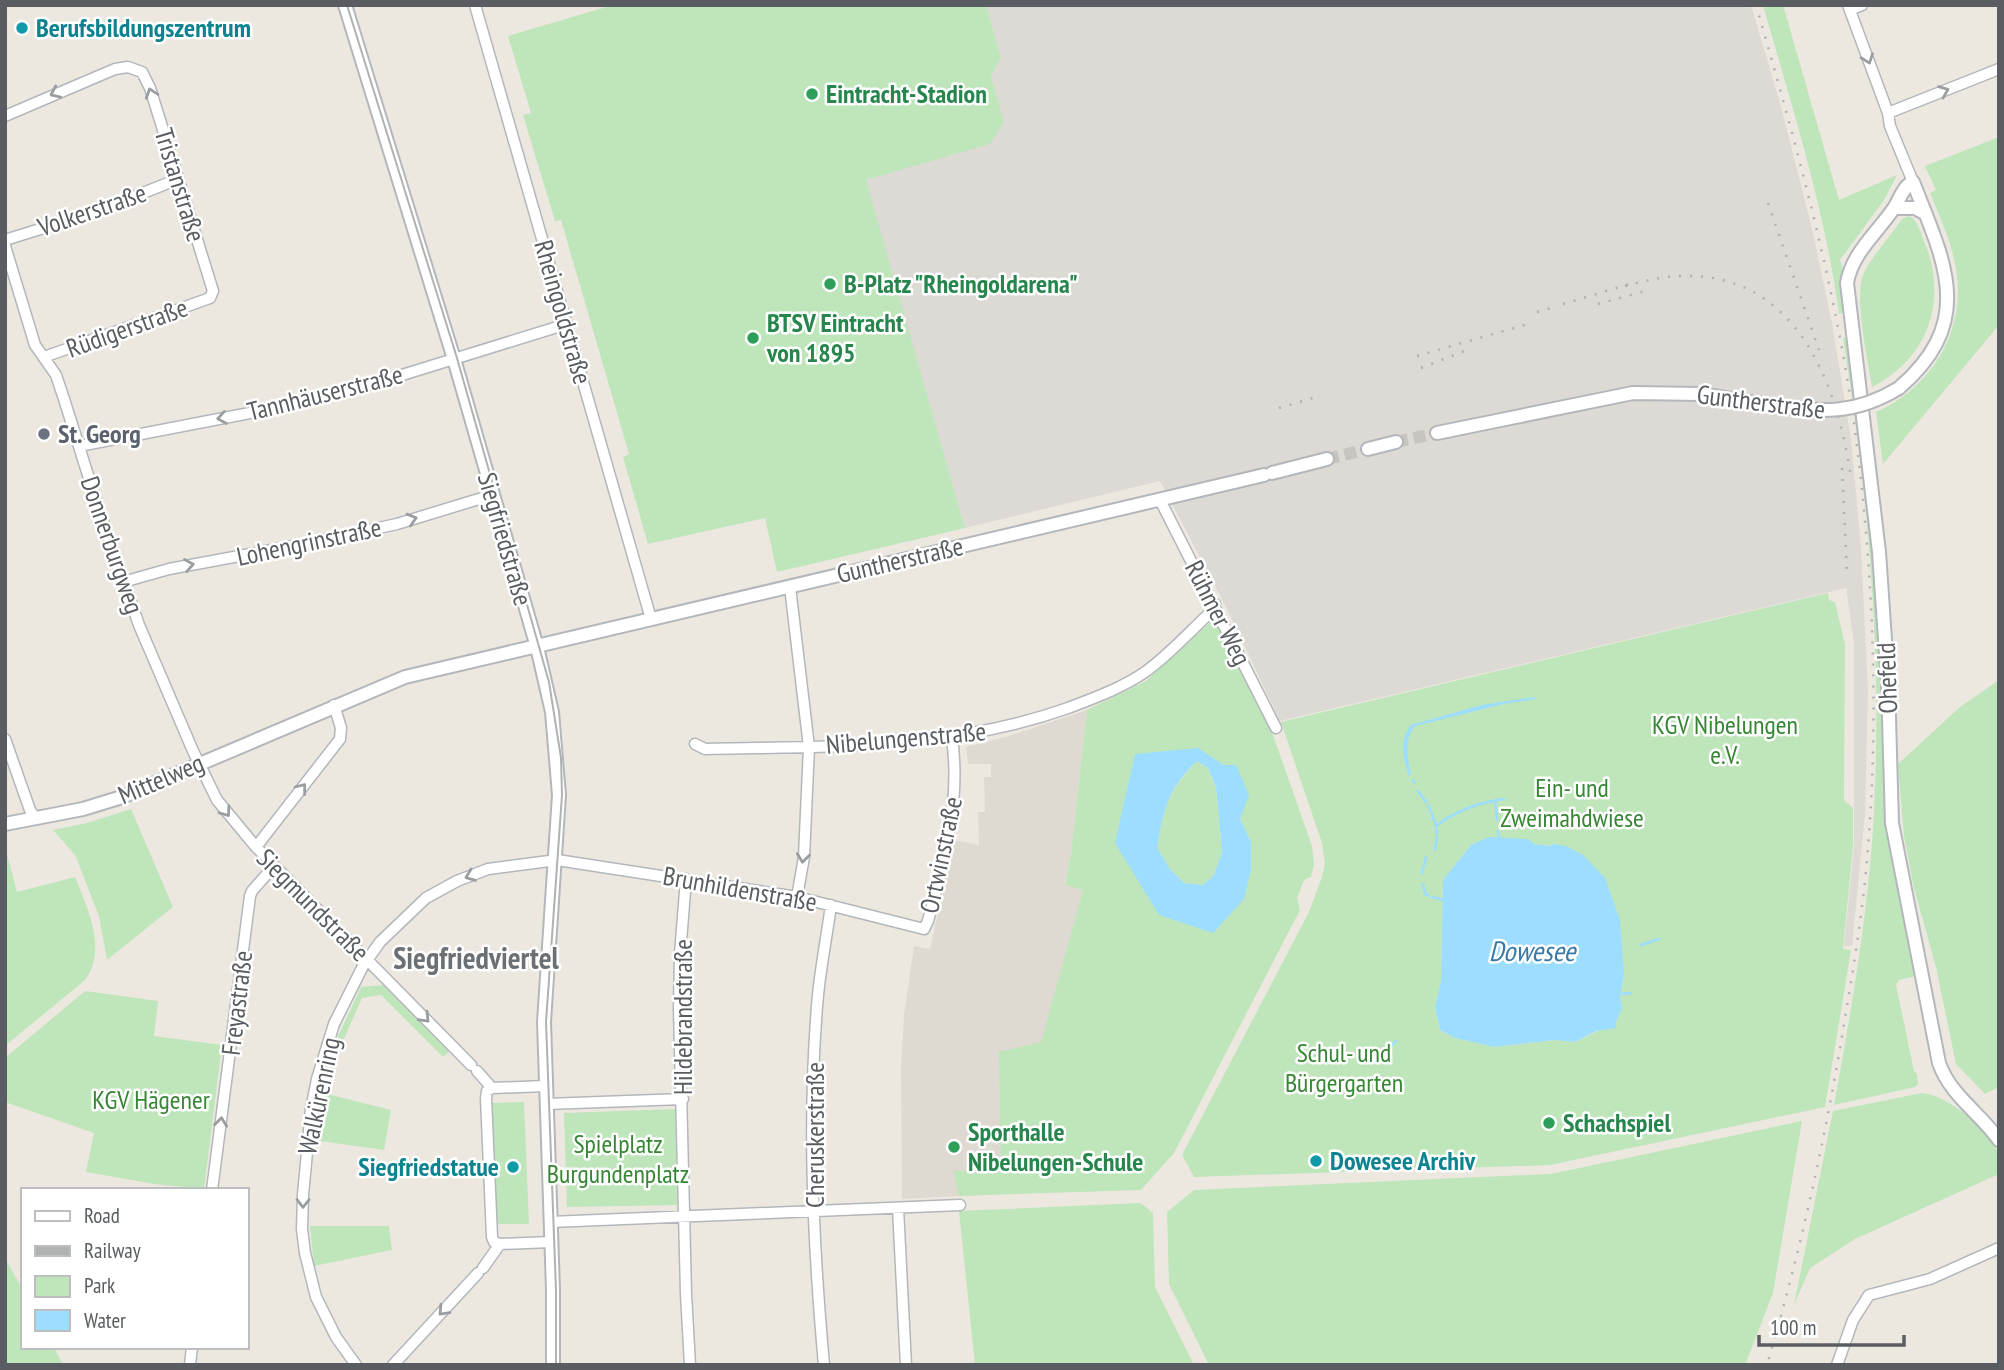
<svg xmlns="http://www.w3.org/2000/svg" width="2004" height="1370" font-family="'PT Sans Narrow',sans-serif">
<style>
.industrial{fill:#dddad5}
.education{fill:#dedad1}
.green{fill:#bfe5bb;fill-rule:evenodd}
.water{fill:#9dddff;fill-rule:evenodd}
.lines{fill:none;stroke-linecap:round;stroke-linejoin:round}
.stream{stroke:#9dddff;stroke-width:2.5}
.tertiary-tunnel{stroke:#c7c5c0;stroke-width:12;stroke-dasharray:12 6;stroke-linecap:butt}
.minor-casing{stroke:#b3b7bb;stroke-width:13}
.tertiary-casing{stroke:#b3b7bb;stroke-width:16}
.minor{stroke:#fff;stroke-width:10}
.tertiary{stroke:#fff;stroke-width:12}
.tram{stroke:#b0b1b1;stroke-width:2}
.rail{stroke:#b0b1b1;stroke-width:2.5;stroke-dasharray:2 9;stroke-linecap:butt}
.tertiary-bridge-casing{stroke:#b3b7bb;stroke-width:16;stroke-linecap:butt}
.tertiary-bridge{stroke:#fff;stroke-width:12}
.oneway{stroke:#9b9ea0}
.culture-dot{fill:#0f9aa8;stroke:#fff;stroke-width:2.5}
.leisure-dot{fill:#2e9e5b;stroke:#fff;stroke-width:2.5}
.worship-dot{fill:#6b7280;stroke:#fff;stroke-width:2.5}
.labels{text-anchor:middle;stroke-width:5;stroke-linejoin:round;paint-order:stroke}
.culture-label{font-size:26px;font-weight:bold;fill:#0d838f;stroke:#fff;text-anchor:start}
.leisure-label{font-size:26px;font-weight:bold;fill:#27864d;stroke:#fff;text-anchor:start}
.street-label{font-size:26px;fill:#595d61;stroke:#fff}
.worship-label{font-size:26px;font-weight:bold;fill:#5b616d;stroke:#fff;text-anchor:start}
.park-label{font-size:26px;fill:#378634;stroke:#fff}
.water-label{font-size:28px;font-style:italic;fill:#3879a8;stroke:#fff}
.quarter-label{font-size:30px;font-weight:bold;fill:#6a7073;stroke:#fff}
</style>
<rect width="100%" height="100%" fill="#ece8e0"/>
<path class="industrial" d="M986,5H1751L1782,110L1813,233L1832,323L1851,439L1861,547L1868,691L1865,814L1852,946H1844L1854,846V643L1846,588L1280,721L1226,607L1160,481L965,528L865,180L990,143L1004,122L991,76L1001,58Z"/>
<path class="education" d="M1087,710L1071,854L1065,884L1083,890L1002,1194L902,1199L901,1068L904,1015L914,946L930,949L954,840L979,845L978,812H985L984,777H991V764H968L966,747L1009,736Z"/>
<path class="green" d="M613,5H986L1001,58L991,76L1004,122L990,144L866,180L965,528L777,572L765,518L648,544L623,457L629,454L561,220L555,221L523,115L531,113L508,36Z
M1763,5H1783L1839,200L1897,175L1884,200L1840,260L1843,270L1840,289L1844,312L1839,314C1825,209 1792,107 1763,5Z
M1999,137V325L1883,464L1876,412C1931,388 1967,331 1956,269C1952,243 1940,218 1930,193L1936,190L1925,166Z
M1909,216C1919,221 1921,234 1925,244C1948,301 1928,359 1872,387C1868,361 1853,294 1864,273C1873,254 1890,237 1902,219Z
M1848,337L1876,566L1887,822L1916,976L1899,980L1896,985L1914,1071L1917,1074L1918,1084L1915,1087L1834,1105C1850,1018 1865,931 1872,843C1884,674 1870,505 1843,338Z
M1828,593L1829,600L1835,602L1845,645L1844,800L1853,808V846L1843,949L1851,950L1825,1107L1550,1165L1194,1177L1182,1155L1309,912L1322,877L1325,863L1322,843L1281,722ZM1534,844L1549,846L1554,844L1624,976L1620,996L1622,1008L1616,1022L1575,1042L1555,1040L1494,1047L1455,1038L1440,1030L1435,1007L1441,980L1443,880L1471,845Z
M1218,615L1273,735L1312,846L1314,864L1311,877L1304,880L1297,898L1300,910L1174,1153L1141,1190L958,1196L954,1171L1001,1170L999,1052L1041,1042L1083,890L1065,885L1071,854L1087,710L1146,681ZM1198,748L1224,765L1248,795L1240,819L1251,842L1213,932L1115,843Z
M1999,680V1087L1985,1094L1956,1064L1936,967L1914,888L1904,836L1898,764L1960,707Z
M1197,761L1208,768L1216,788L1222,852L1214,875L1203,885L1184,883L1170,869L1157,848C1163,808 1168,791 1197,761Z
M131,809L173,907L107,960L99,916L75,855L53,830L87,823Z
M5,847L17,892L75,877C87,907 108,950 85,980L5,1046Z
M383,985L449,1052L443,1057L381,995L362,998L339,1050L327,1094L391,1110L384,1150L320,1141L313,1137L334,1045L361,987Z
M85,991L158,1001L154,1036L222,1045L204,1189L154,1184L86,1172L94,1133L5,1102V1058Z
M1922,1093C1949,1096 1986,1127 1998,1152C2000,1158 1999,1167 1999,1174L1855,1239L1810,1268L1794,1305L1833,1111Z
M524,1102L529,1224H495L490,1103Z
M675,1109L677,1205L567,1207L564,1113Z
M1802,1121L1773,1293L1745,1365H1209L1169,1284L1167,1212L1194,1190L1551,1174Z
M1141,1203L1153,1213L1155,1287L1194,1365H975L959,1211Z
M310,1226H389L392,1250L314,1266Z
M5,1258L23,1290V1347H54L63,1365H5Z"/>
<path class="water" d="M1535,697V699L1503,704L1415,726C1404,738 1407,758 1411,774L1409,776C1403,759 1399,740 1411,725L1482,705Z
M1198,748L1224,765H1236L1249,795L1240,819L1251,842V870L1244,899L1213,933L1159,915L1115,843L1135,754ZM1197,761L1208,768L1216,787L1222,852L1214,875L1203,885L1184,883L1170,869L1157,848C1164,809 1167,790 1197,761Z
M1489,837L1528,839L1534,844L1549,846L1554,844L1566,846L1583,855L1605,878L1620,920L1624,976L1620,996L1622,1008L1616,1022V1028L1596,1031L1575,1042L1555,1040L1494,1047L1455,1038L1440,1030L1435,1007L1441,980L1443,880L1471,845Z"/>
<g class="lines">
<path class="stream" d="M1413,780L1415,783
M1418,791L1426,802
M1495,800L1497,820
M1428,805L1435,822L1437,833
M1436,826C1457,810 1478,803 1504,799
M1498,831L1499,837
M1435,850L1437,836
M1422,873L1426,857
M1423,884L1425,894L1429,896
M1433,897L1443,900
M1641,945L1659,939
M1618,994L1631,993
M1375,1063L1396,1041"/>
<path class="tertiary-tunnel" d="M1396,442L1437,433
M1327,459L1368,449"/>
<defs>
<path id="minor" d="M475,5L651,619
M1848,5L1888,113L1890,126L1913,182
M1850,10L1862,5
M1888,113L1999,69
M5,116L115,69L128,67L142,72L150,88L213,291L210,298L44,357
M5,240L98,211L178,179
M5,246L35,345L56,375L64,399L100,513L139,625L193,751L217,800L256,847L471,1065
M79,446L255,412L360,388L567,324
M1160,500L1276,728
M123,582L169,569L293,546L397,524L492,495
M790,587L809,747L804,857L797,897
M5,739L30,810L35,818
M695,744L705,749C829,746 950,750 1068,708C1094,698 1122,688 1145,672C1169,655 1190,631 1212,611L1215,604
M256,847L340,739L341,728L334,705
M686,879L680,954L679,1009L686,1294L690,1365
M477,1071L492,1088
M492,1088L487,1091L486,1098L492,1237L494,1242L500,1244L551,1242
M492,1088L545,1086
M546,1104L683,1099
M212,1190L250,896L252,891L274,866
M898,1208L906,1365
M550,1222L960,1205
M483,1268L500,1244
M190,1365L192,1347
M356,1365L336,1337L316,1297L305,1253L302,1229L303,1195L311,1109L317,1079L334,1024L363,966L380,942L426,898L457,881L488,869L557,860L797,897L924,929L928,921C944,858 961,803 952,738
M393,1365L478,1273
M824,1365C813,1243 807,1118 818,995C821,965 827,935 831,905
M1837,1365L1853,1320L1869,1295L1930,1279L1999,1248"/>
<path id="tertiary" d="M345,5L454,359L537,647L552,712L559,795L544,1022L553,1290V1365
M1894,208H1915L1926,214
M1899,388C1977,321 1944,261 1913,182C1903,186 1900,199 1894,208C1877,233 1852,253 1847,283L1879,552L1888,683L1892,823L1939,1063C1950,1095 1980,1113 1999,1140
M1437,433L1633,393L1701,394L1773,406
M1368,449L1396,442
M1272,473L1327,459
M5,824L83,809L122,797L405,677L1264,475"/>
</defs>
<use href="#minor" class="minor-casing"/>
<use href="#tertiary" class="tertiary-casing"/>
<use href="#minor" class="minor"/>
<use href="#tertiary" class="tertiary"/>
<path class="tram" d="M347,5L457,358L549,682L561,758L562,795L546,1022L556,1290V1365"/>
<path class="rail" d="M1756,5C1797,147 1837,291 1856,438C1873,573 1879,712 1868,847C1864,903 1855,958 1846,1012C1827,1132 1801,1249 1767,1365
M1768,203L1819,350
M1625,286C1645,281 1663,276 1683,276C1797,273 1838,385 1851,478
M1563,304L1633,283
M1598,304L1649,290
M1537,312L1551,308
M1417,356L1528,324
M1421,368L1467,350
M1279,408L1313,398
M1842,468L1847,573"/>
<defs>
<path id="tertiary-bridge" d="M1773,406C1822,412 1855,415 1899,388"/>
</defs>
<use href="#tertiary-bridge" class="tertiary-bridge-casing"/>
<use href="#tertiary-bridge" class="tertiary-bridge"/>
</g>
<defs><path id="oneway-chevron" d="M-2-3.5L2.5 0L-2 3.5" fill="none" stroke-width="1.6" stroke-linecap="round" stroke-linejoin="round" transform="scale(1.75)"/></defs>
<g class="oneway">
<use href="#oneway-chevron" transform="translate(1868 59) rotate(70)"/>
<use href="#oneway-chevron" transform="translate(1944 91) rotate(-22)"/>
<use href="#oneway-chevron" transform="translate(55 93) rotate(156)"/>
<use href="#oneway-chevron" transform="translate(151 93) rotate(-108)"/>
<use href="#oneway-chevron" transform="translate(222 418) rotate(170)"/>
<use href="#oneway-chevron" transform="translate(412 519) rotate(-17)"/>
<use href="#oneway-chevron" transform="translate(189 565) rotate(-10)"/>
<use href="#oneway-chevron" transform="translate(302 788) rotate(-52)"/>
<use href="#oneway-chevron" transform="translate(226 812) rotate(54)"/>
<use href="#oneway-chevron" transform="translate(803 858) rotate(97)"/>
<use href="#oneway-chevron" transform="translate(470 876) rotate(159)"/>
<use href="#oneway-chevron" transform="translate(425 1018) rotate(46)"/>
<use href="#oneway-chevron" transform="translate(221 1122) rotate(-83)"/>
<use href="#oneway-chevron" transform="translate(303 1203) rotate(91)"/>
<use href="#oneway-chevron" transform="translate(443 1311) rotate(133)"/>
</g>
<g class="culture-dot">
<circle cx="22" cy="28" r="7"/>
<circle cx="1316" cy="1161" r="7"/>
<circle cx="513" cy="1167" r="7"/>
</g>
<g class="leisure-dot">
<circle cx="812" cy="94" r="7"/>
<circle cx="830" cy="284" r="7"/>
<circle cx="753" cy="338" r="7"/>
<circle cx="1549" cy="1123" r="7"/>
<circle cx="954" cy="1147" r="7"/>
</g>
<circle class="worship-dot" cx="44" cy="434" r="7"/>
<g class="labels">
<g class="culture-label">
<text x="36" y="37">Berufsbildungszentrum</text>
<text x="1330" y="1170">Dowesee Archiv</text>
<text x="499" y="1176" text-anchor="end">Siegfriedstatue</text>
</g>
<g class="leisure-label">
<text x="826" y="103">Eintracht-Stadion</text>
<text x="844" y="293">B-Platz "Rheingoldarena"</text>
<text x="767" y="332">BTSV Eintracht<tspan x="767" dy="30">von 1895</tspan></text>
<text x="1563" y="1132">Schachspiel</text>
<text x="968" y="1141">Sporthalle<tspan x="968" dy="30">Nibelungen-Schule</tspan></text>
</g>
<g class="street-label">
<text transform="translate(180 185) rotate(73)" y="9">Tristanstraße</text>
<text transform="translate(92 210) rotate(-19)" y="9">Volkerstraße</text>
<text transform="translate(563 312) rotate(74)" y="9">Rheingoldstraße</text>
<text transform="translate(127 328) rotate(-20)" y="9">Rüdigerstraße</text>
<text transform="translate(325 393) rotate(-14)" y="9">Tannhäuserstraße</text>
<text transform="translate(1761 402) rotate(7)" y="9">Guntherstraße</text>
<text transform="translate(505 539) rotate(74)" y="9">Siegfriedstraße</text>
<text transform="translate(309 542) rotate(-12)" y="9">Lohengrinstraße</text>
<text transform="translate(112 545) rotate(71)" y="9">Donnerburgweg</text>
<text transform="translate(900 560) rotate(-13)" y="9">Guntherstraße</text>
<text transform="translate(1218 613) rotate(63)" y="9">Rühmer Weg</text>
<text transform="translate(1887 678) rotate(-92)" y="9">Ohefeld</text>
<text transform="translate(906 738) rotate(-5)" y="9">Nibelungenstraße</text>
<text transform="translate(161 779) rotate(-23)" y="9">Mittelweg</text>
<text transform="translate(941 855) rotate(-78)" y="9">Ortwinstraße</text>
<text transform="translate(740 889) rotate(10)" y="9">Brunhildenstraße</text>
<text transform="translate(313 905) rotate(45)" y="9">Siegmundstraße</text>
<text transform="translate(237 1003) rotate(-83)" y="9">Freyastraße</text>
<text transform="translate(683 1017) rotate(-90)" y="9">Hildebrandstraße</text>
<text transform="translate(319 1096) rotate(-78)" y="9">Walkürenring</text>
<text transform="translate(815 1135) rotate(-90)" y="9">Cheruskerstraße</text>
</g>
<g class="worship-label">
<text x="58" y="443">St. Georg</text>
</g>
<g class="park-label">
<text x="1725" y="734">KGV Nibelungen<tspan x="1725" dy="30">e.V.</tspan></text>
<text x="1572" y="797">Ein- und<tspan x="1572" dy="30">Zweimahdwiese</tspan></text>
<text x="1344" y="1062">Schul- und<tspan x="1344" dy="30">Bürgergarten</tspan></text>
<text x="151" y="1109">KGV Hägener</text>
<text x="618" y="1153">Spielplatz<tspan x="618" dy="30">Burgundenplatz</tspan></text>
</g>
<g class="water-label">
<text x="1532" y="961">Dowesee</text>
</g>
<g class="quarter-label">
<text x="476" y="969">Siegfriedviertel</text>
</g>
</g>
<rect width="2004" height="1370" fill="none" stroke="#595d61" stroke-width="14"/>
<rect x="21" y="1188" width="228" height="161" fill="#ffffff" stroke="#bdbec0" stroke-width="2"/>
<rect x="35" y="1211" width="35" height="10" fill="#ffffff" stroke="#bdbec0" stroke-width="2"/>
<text x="84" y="1223" font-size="21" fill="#595d61">Road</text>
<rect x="35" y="1246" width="35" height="10" fill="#b0b1b1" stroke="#bdbec0" stroke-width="2"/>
<text x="84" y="1258" font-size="21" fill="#595d61">Railway</text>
<rect x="35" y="1276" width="35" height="21" fill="#bfe5bb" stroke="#bdbec0" stroke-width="2"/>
<text x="84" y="1293" font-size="21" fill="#595d61">Park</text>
<rect x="35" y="1310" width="35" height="21" fill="#9dddff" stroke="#bdbec0" stroke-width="2"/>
<text x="84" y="1328" font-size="21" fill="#595d61">Water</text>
<path d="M1759 1335v10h145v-10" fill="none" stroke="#595d61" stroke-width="3.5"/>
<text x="1770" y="1335" font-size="21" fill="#595d61" stroke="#ffffff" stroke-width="5" paint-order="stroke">100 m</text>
</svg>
